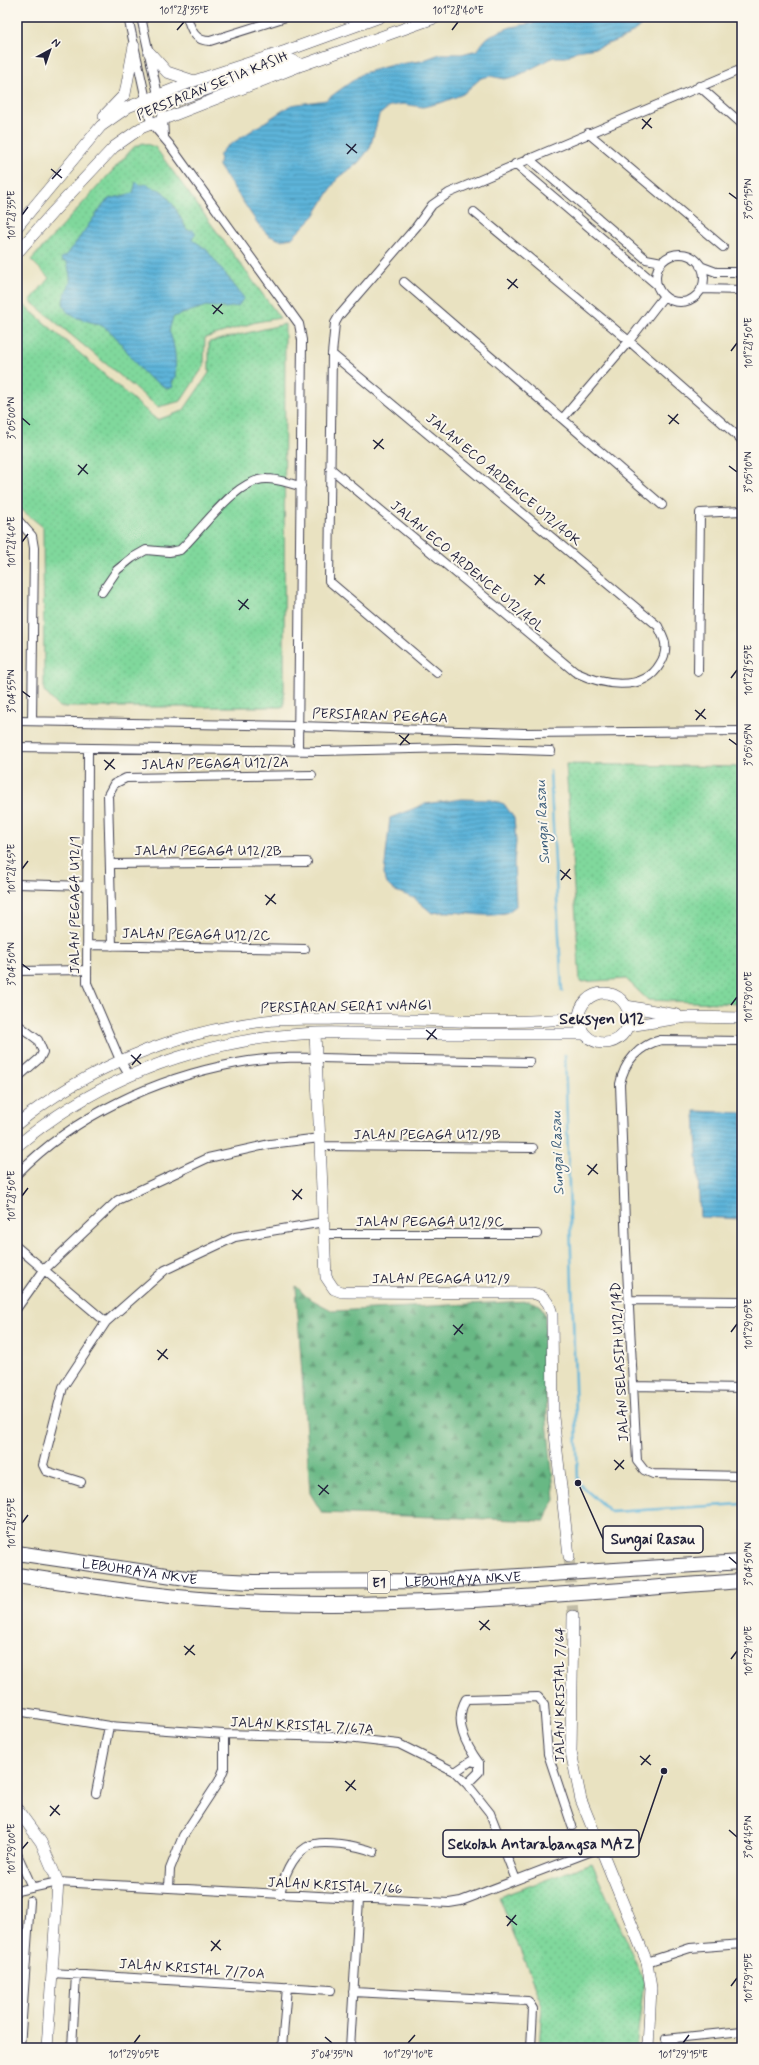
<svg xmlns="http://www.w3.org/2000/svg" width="759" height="2065" font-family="Mynerve,sans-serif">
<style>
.grass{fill:url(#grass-dots);stroke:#517d6c}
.forest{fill:url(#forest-firs);stroke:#456d60}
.water{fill:url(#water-rules);stroke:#406b8a}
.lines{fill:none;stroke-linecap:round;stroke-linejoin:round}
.stream{stroke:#5db4d9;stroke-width:2.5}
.secondary-tunnel{stroke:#c1bca6;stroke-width:11;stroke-dasharray:11 5.5;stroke-linecap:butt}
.street-casing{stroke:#403f4f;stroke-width:10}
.secondary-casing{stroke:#403f4f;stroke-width:12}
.highway-casing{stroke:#403f4f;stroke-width:16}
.street{stroke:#fff;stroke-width:8}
.secondary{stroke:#fff;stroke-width:11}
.highway{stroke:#fff;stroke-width:14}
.ticks{fill:none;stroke:#22223b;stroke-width:1.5}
.labels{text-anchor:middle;stroke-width:4;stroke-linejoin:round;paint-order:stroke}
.shield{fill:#fbf7ec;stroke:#636270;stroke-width:1}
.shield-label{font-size:13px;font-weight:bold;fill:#22223b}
.street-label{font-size:14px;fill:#22223b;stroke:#fbf7ec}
.water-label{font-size:15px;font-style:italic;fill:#3a5c7a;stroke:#fbf7ec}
.quarter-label{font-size:16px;font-weight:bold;fill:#22223b;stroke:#fbf7ec}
.leader{fill:none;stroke:#22223b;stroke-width:1.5}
.callout-dot{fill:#22223b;stroke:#fbf7ec;stroke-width:1.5}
.callout{fill:#fbf7ec;stroke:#22223b;stroke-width:1.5}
.callout-label{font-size:15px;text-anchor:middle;font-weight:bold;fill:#22223b}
.neatline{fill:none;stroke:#22223b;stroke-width:1.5}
.ticks-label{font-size:10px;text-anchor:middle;fill:#22223b}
</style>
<defs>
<pattern id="grass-dots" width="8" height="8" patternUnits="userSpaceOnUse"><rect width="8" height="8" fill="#80d89c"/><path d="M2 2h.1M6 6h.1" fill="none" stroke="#6eb987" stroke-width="1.8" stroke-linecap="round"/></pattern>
<pattern id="forest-firs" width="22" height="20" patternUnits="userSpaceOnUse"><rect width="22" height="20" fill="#68b884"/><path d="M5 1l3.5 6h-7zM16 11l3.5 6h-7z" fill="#55956d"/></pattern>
<pattern id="water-rules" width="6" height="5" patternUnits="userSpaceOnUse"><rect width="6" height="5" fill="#5db4d9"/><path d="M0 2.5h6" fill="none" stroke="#4c92b1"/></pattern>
</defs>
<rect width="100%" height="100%" fill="#fbf7ec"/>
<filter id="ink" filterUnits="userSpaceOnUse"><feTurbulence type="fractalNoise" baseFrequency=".025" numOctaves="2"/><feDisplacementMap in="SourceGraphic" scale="8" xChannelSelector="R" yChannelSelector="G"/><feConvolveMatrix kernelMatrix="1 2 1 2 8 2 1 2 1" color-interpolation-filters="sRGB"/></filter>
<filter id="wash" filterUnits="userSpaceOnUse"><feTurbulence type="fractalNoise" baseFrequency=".012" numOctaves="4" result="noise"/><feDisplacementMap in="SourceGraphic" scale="16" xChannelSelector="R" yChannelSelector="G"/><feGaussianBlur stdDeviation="0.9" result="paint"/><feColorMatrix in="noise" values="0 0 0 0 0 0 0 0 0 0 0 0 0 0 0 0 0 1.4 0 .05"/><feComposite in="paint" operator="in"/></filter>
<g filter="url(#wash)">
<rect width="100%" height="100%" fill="#e9e2c1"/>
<path class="grass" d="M143,143L155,147L280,318L256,322L205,338L204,366L181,401L158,407L30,301L49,278L31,260L134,147Z
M17,299L157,420L183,411L209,373V342L285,324L284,707H59L44,691L43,527L17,506Z
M566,764L742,767V1004L648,1000L626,979L580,982Z
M592,1863L644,1981L636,2048H539L542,2005L499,1897Z"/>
<path class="forest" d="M296,1286L307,1297L333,1311L529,1301L540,1305L545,1315L547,1421L555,1500L549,1509L545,1521L322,1513L310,1493Z"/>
<path class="water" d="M554,17H651L628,36L597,48L576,51L566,57H554L517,76L505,79L490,76L481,78L463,94L443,102L423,107L403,104L390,106L379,115L370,148L358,163L337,179L314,216L292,238L280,240L268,235L258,224L219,166L220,154L225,148L291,105L326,100L363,73L392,65L421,61L440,54H462L477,50L486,39L491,35L511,27L544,21Z
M136,182L141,185L147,184C152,190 157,187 163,192C173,202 180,217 187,230H193L196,233L192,238L193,240L206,249L244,298L238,306L225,308L206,306L173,317L169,331C176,347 176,362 175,378L171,381L173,387L168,389C162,384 155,382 148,377C130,361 120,333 98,324C87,320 68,319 64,306C61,298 68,290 70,283C71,276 68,268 67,262L62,261L61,258L67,255L105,202L109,199L133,193Z
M462,799L492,800L504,804L514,818L516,842L514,863L516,906C513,908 509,912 505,913C482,920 456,908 432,913L414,898L393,890L387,884L384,874L390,818L425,804Z
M695,1111L742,1113V1219L700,1217Z"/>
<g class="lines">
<path class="stream" d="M550,771L562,991
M565,1055L578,1483L611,1512L742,1504"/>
</g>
</g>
<g filter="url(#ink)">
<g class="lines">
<path class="secondary-tunnel" d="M569,1556L573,1616"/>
<defs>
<path id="street" d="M128,17L151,123L169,144L299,324L302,340L298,750
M141,17L163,118L164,137
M187,17C191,29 194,41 210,41L286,17
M699,86L742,124
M588,133L723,247
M528,158L646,259L662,262
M515,164L657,285
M474,212L629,341L742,440
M656 278a24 24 0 1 1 48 0a24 24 0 1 1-48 0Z
M700,266L716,272H742
M404,282L662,505
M701,289L742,290
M563,418L629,341L664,296
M330,468L575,672C600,684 643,694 660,664C664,658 666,650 665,643C664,637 660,631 658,626L332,354
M17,519L32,536L34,548L32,721
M102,592L117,570L132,558L146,550L169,552L180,550C202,530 236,478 267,479C278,479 291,484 301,486
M698,672L700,513L742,511
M437,673L329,581L332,354L335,323L339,316L416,227L432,205L449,193L742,69
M17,721L298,726L524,733L742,731
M17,747L322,751L456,748L551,751
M88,749L87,983L120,1060L129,1075
M110,864L307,862
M17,884L87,886
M87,945L305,949
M112,946L108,795L114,784L126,778L312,775
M17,971L87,970
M17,1024L38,1040L43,1052L40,1058L17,1078
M742,1041L661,1040C639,1045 624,1062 620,1084L626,1250L637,1461L644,1470L653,1474L742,1476
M320,1146L533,1148
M17,1174C75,1115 156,1078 237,1063C278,1055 320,1058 361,1059C417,1060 474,1061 530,1062
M324,1234H537
M17,1247L106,1322
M629,1300L742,1301
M17,1308L44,1270L118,1200L208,1158L270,1144L320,1138
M634,1386L742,1388
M81,1482L46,1471L43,1465L63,1387L106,1322L165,1270L235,1237L324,1222
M17,1711L109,1726L224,1734L338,1737L399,1744L455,1772L467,1784L490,1813L516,1880
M455,1772L471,1761L479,1763
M467,1784L479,1772V1763C466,1745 453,1722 466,1699L538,1697L544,1704L548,1754L572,1826
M96,1793L109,1726
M17,1854L32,1887
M169,1888L170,1869L183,1836L219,1781L224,1769V1734
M17,1891L58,1882L449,1903L461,1901L600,1848
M280,1895C283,1878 291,1857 307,1847C320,1838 360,1846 374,1852
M647,1962L690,1948L742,1944
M52,1973L331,1990
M353,1992L528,2001L533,2009L531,2048
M666,2039L742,2031
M20,2048L30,1901
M72,2048L76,1974
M282,2048L287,1987
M350,2048L359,1899"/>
<path id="secondary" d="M149,52L167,72L194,81
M146,100L155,105L159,106L292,60L302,65
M104,116L125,94L134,46
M17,227L101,126L128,107L194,81L286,51L380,17
M17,253L53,212L114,147L141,128L302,65L437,17
M579 1018a25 25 0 1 1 50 0a25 25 0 1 1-50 0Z
M626,1006L677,1015
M628,1026L687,1017L742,1018
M315,1033L326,1277L334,1289L342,1292L532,1293C544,1295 549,1302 552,1314L553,1417L569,1556
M17,1124C87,1067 175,1032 265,1021C287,1018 311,1020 334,1019C415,1018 497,1026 578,1018
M17,1146C102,1075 204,1039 315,1033C346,1032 377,1034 408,1034C467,1034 526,1034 584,1034
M573,1616L571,1752L581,1800L647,1962L651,1988L648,2048
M17,1809L41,1842L58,1882L47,2048"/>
<g id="highway">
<path id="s1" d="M17,1553L193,1579L253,1582L441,1581L742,1562"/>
<path d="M17,1575C101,1588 186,1601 271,1603C428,1608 585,1592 742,1581"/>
</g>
</defs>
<use href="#street" class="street-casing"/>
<use href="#secondary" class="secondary-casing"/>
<use href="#highway" class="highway-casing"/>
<use href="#street" class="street"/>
<use href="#secondary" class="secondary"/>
<use href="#highway" class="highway"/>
</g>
</g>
<path class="ticks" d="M177,30L184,22M452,30L458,22M642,119L652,128M642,129L651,118M346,144L357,153M347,154L356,144M51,169L62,178M52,179L61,169M729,193L737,199M22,215L28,207M507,279L518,288M508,289L517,279M212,305L223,314M213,314L222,304M731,351L737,343M668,415L679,424M22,418L30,425M669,424L678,414M373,440L384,449M374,449L383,439M78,465L88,474M729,466L737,472M78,475L87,464M22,542L28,534M534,575L545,584M535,585L544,574M238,600L249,609M239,610L248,599M731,678L737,670M22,691L30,697M695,710L706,719M696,720L705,709M399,735L410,744M729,739L737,745M400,745L409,734M104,760L115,769M105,770L114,759M22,869L28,861M560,870L571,879M561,880L570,869M265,895L276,904M266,905L275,894M22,964L30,970M731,1005L737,997M426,1030L437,1039M427,1040L436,1029M131,1055L141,1064M132,1065L141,1054M587,1165L598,1174M588,1175L597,1164M292,1190L302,1199M22,1196L28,1188M293,1200L302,1189M453,1325L463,1334M731,1332L737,1324M454,1335L463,1324M157,1350L168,1359M158,1360L167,1349M614,1460L624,1469M615,1470L624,1460M318,1485L329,1494M319,1495L328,1485M22,1523L28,1515M729,1557L737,1564M479,1621L490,1630M480,1630L489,1620M184,1646L195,1655M185,1655L194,1645M731,1659L737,1651M640,1756L651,1765M641,1765L650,1755M345,1781L356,1790M346,1791L355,1780M50,1806L60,1815M50,1816L59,1805M729,1830L737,1837M22,1849L28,1842M506,1916L517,1925M507,1926L516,1915M211,1941L221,1950M211,1951L220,1940M731,1986L737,1978M325,2037L332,2043M134,2043L140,2035M408,2043L415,2035M683,2043L689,2035"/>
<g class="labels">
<rect class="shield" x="368" y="1571" width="22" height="22" rx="3"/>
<g class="shield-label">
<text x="379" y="1587">E1</text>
</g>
<g class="street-label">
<text transform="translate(212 85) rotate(-22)" y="5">PERSIARAN SETIA KASIH</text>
<text transform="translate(504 479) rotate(40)" y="5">JALAN ECO ARDENCE U12/40K</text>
<text transform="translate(468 566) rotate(40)" y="5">JALAN ECO ARDENCE U12/40L</text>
<text transform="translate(380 715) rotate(2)" y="5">PERSIARAN PEGAGA</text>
<text transform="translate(215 763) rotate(-1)" y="5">JALAN PEGAGA U12/2A</text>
<text x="208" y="855">JALAN PEGAGA U12/2B</text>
<text transform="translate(74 905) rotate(-90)" y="5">JALAN PEGAGA U12/1</text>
<text transform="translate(196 934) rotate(1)" y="5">JALAN PEGAGA U12/2C</text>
<text transform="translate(346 1006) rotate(-1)" y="5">PERSIARAN SERAI WANGI</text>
<text x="427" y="1139">JALAN PEGAGA U12/9B</text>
<text x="430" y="1226">JALAN PEGAGA U12/9C</text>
<text x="441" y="1283">JALAN PEGAGA U12/9</text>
<text transform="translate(619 1362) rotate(-93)" y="5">JALAN SELASIH U12/14D</text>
<text dy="5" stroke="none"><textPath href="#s1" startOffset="124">LEBUHRAYA NKVE</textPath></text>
<text dy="5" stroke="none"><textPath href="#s1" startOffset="448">LEBUHRAYA NKVE</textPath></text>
<text transform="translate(559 1695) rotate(-90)" y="5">JALAN KRISTAL 7/64</text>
<text transform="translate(302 1725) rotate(3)" y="5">JALAN KRISTAL 7/67A</text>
<text transform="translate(335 1885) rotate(3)" y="5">JALAN KRISTAL 7/66</text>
<text transform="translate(192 1968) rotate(4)" y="5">JALAN KRISTAL 7/70A</text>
</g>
<g class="water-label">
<text transform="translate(542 822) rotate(-93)" y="5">Sungai Rasau</text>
<text transform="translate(557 1153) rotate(-92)" y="5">Sungai Rasau</text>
</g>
<g class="quarter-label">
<text x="602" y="1024">Seksyen U12</text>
</g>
</g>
<path class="leader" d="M578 1483L603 1539M664 1771L639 1844"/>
<g class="callout-dot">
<circle cx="578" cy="1483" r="4"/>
<circle cx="664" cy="1771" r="4"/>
</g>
<g class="callout">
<rect x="603" y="1526" width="100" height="27" rx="4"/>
<rect x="443" y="1830" width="196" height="27" rx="4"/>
</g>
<g class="callout-label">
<text x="653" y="1544">Sungai Rasau</text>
<text x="541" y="1849">Sekolah Antarabangsa MAZ</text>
</g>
<rect width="759" height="2065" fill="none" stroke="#fbf7ec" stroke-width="44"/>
<g transform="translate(50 50) rotate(40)" stroke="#fbf7ec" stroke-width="3" paint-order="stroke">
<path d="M0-3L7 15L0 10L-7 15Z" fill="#22223b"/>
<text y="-6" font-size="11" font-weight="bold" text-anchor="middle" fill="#22223b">N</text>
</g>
<rect x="22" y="22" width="715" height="2021" class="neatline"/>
<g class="ticks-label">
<text x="184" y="14">101°28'35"E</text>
<text x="458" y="14">101°28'40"E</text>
<text transform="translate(748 199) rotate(-90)" y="4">3°05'15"N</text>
<text transform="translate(11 215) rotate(-90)" y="4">101°28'35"E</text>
<text transform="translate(748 343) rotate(-90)" y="4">101°28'50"E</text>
<text transform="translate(11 418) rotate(-90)" y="4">3°05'00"N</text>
<text transform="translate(748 472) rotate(-90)" y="4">3°05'10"N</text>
<text transform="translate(11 542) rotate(-90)" y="4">101°28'40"E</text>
<text transform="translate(748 670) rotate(-90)" y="4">101°28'55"E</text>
<text transform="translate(11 691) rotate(-90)" y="4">3°04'55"N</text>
<text transform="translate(748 745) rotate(-90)" y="4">3°05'05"N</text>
<text transform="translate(11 869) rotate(-90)" y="4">101°28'45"E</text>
<text transform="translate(11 964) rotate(-90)" y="4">3°04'50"N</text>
<text transform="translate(748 997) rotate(-90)" y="4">101°29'00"E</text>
<text transform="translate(11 1196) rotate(-90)" y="4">101°28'50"E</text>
<text transform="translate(748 1324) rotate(-90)" y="4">101°29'05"E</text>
<text transform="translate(11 1523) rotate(-90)" y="4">101°28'55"E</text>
<text transform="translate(748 1564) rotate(-90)" y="4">3°04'50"N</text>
<text transform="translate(748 1651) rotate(-90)" y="4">101°29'10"E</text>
<text transform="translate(748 1837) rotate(-90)" y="4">3°04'45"N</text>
<text transform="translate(11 1849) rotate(-90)" y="4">101°29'00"E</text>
<text transform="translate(748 1978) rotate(-90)" y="4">101°29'15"E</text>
<text x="134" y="2058">101°29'05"E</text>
<text x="332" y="2058">3°04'35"N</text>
<text x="408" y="2058">101°29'10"E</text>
<text x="683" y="2058">101°29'15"E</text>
</g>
</svg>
